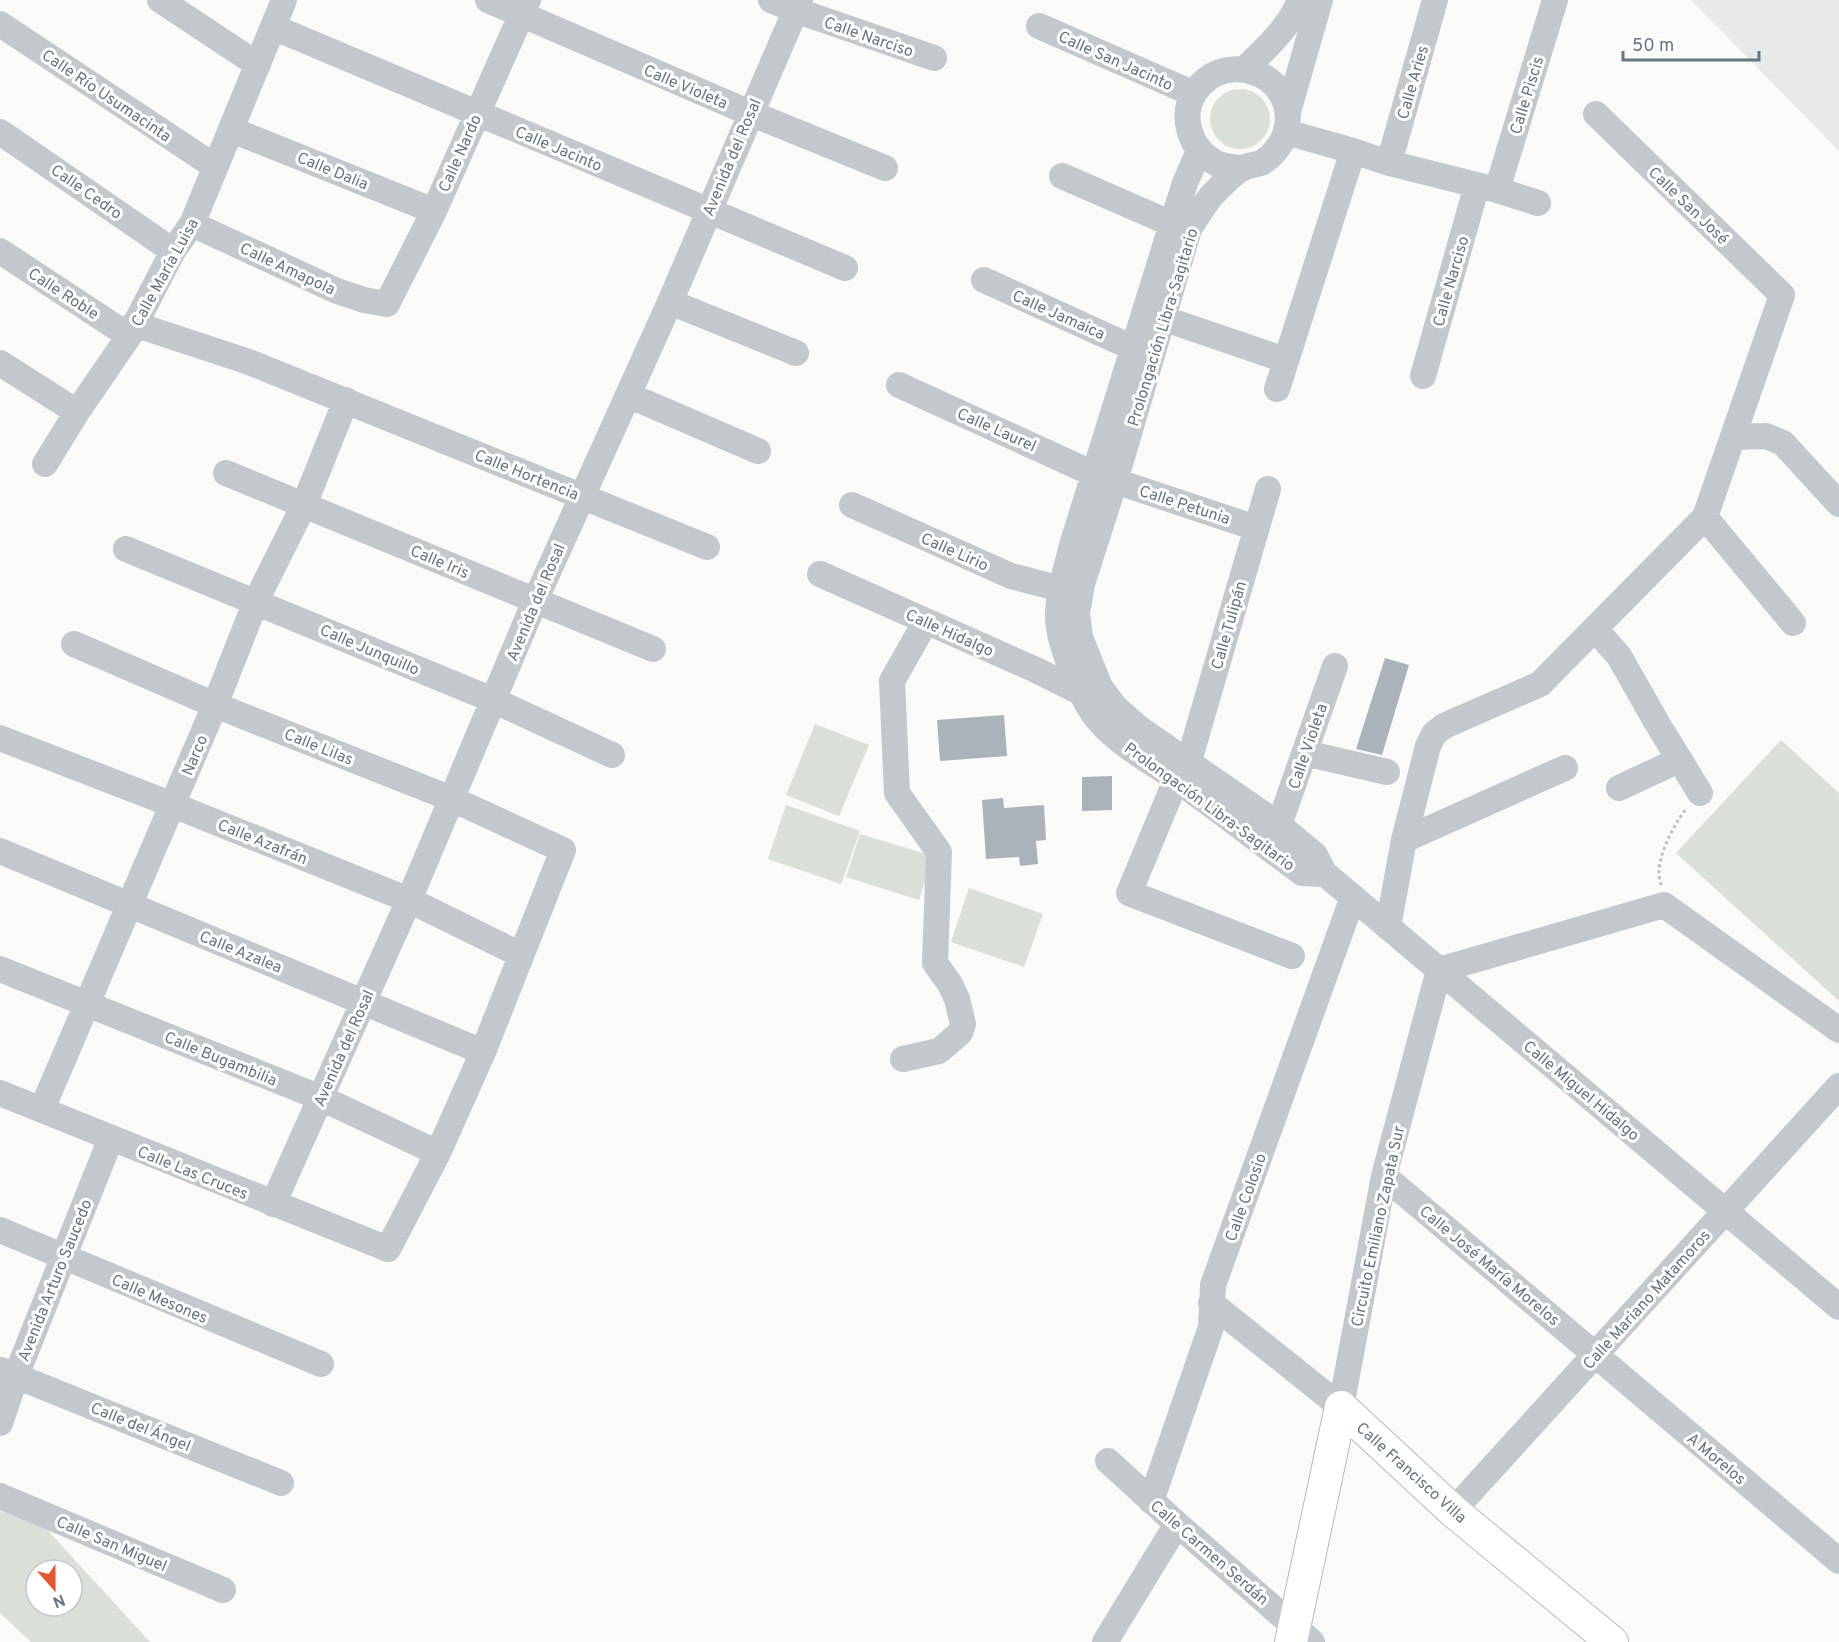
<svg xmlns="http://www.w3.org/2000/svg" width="1839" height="1642" font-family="Overpass,sans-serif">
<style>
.built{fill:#e8e9e9}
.green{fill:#dadfd7;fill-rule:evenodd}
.building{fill:#aab3b9}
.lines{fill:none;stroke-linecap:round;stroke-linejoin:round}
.major-casing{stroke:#b5babe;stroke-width:34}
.path{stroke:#bbbfc2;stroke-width:3;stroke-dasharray:3 3;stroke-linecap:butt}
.minor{stroke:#c3c8cc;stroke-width:26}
.major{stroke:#fff;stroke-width:32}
.labels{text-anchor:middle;stroke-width:6;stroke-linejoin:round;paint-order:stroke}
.street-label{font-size:16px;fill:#657683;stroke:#fff}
</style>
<rect width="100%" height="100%" fill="#fafaf8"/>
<path class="built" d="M1691,0H1839V151Z"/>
<path class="green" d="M1210 119a30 30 0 1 1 60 0a30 30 0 1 1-60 0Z
M815,724L869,745L839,816L786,795Z
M1781,740L1839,793V1001L1676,853Z
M786,805L860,831L841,884L768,859Z
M860,834L933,856L919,900L846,877Z
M969,888L1043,914L1024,967L951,942Z
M0,1511L41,1523L150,1642H31L0,1613ZM36,1570H72V1606H36Z"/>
<path class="building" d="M1385,658L1409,665L1382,755L1356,749Z
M1004,715L1007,756L940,761L937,720Z
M1112,776V810L1082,811V777Z
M1003,798L1004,808L1044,805L1046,840L1036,841L1038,864L1020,866L1019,857L986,859L982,800Z"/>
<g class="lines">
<defs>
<path id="major" d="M1341,1407L1453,1511L1612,1642
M1291,1642L1341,1407"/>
</defs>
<use href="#major" class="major-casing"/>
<path class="path" d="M1661,885C1660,881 1659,876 1659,871C1659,853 1675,823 1686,809"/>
<path class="minor" d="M160,0L258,65
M488,0L750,113L885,168
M771,0L795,10L934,58
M0,24L214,166
M1039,26L1194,94
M273,27L845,268
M1245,69C1266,48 1289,28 1300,0
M1288,112L1320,0
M232,130L434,211
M0,132L173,251
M1286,132L1353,151L1389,163L1497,190L1538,203
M1199,151L1185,183L1172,224L1072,545C1067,567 1059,589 1058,612C1056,639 1082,703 1100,722C1121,746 1151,761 1177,780C1219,810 1260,842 1302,873L1325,874
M1389,163L1435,0
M1242,168C1231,167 1220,167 1211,160C1189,146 1180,114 1195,92C1227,45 1300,77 1286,131C1283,143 1272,157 1261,163C1256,165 1249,165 1243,168C1234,172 1223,184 1215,192C1205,202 1197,217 1189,229L1115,481L1082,584L1077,613L1080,637L1100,687L1115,707L1140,729L1279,825L1315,855L1325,874L1330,878L1839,1307
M1062,176L1172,224L1188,229
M1497,190L1555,0
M192,224L337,291L364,300L387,304L434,211L528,0
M0,251L129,336
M984,280L1133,348
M670,302L796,353
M1162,318L1285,360
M134,324L249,362L707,547
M0,363L77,412
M1423,376L1477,185
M899,385L1094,474L1256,528
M1277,389L1353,151
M628,395L758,451
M1733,437L1766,436L1783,443L1839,504
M45,464L77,412L129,336L173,251L192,224L284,0
M226,473L653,649
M1268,489L1189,761L1176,780L1129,893L1292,956
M852,505L1011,576L1061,589
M1705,517L1793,623
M126,549L493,700L612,755
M820,574L1036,670L1080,692
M1595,629L1619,656L1657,723L1700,793
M0,738L173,805L409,900L521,955
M1305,753L1387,772
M1619,788L1679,760
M1279,825L1335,666
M1404,840L1565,768
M0,851L483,1052
M1388,927L1404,840L1428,746L1434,734L1444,726L1540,684L1705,517L1782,295L1596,114
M0,969L321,1098L438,1153
M903,1059L939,1051L960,1033L963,1024L957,999L950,984L935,963L939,852L897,793L892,681L926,621
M0,1093L388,1249L438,1153L483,1052L563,850L452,799L215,705L74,644
M42,1109L215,705L256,601L304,505L346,400
M1384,1176L1839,1561
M273,1204L409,900L535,601L670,302L800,0
M0,1230L321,1364
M1211,1303L1341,1407L1384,1176L1439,970L1664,905L1839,1030
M1,1370L281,1483
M0,1423L16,1376L111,1138
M1108,1461L1177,1524L1312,1642
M0,1496L223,1590
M1151,1501L1211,1327L1213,1285L1353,897
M1453,1511L1839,1086
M1105,1642L1177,1524"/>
<use href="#major" class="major"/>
</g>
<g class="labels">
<g class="street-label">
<text transform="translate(869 36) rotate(19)" y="6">Calle Narciso</text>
<text transform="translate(1116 60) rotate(24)" y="6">Calle San Jacinto</text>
<text transform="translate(1412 82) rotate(-74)" y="6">Calle Aries</text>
<text transform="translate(686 86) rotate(23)" y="6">Calle Violeta</text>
<text transform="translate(107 95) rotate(34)" y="6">Calle Río Usumacinta</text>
<text transform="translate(1526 95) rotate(-73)" y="6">Calle Piscis</text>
<text transform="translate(559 148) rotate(23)" y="6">Calle Jacinto</text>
<text transform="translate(459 153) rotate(-66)" y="6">Calle Nardo</text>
<text transform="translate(731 157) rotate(-67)" y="6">Avenida del Rosal</text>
<text transform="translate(333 170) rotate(22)" y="6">Calle Dalia</text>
<text transform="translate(87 191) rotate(35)" y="6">Calle Cedro</text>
<text transform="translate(1689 205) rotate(44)" y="6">Calle San José</text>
<text transform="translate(288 268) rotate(25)" y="6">Calle Amapola</text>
<text transform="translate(164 272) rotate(-61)" y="6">Calle María Luisa</text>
<text transform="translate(1450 281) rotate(-74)" y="6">Calle Narciso</text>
<text transform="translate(64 293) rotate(33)" y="6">Calle Roble</text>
<text transform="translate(1059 314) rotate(24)" y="6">Calle Jamaica</text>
<text transform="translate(1162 327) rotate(-73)" y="6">Prolongación Libra-Sagitario</text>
<text transform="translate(997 429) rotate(24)" y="6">Calle Laurel</text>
<text transform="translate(527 474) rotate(22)" y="6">Calle Hortencia</text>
<text transform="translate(1185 504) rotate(18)" y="6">Calle Petunia</text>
<text transform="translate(955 551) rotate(24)" y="6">Calle Lirio</text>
<text transform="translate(440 561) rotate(23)" y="6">Calle Iris</text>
<text transform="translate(535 602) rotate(-67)" y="6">Avenida del Rosal</text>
<text transform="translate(1228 625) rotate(-74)" y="6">Calle Tulipán</text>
<text transform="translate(950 632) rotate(24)" y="6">Calle Hidalgo</text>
<text transform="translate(370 649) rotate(23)" y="6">Calle Junquillo</text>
<text transform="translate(319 746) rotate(22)" y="6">Calle Lilas</text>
<text transform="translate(1307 746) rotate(-71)" y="6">Calle Violeta</text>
<text transform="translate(194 755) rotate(-67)" y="6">Narco</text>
<text transform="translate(1210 806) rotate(36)" y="6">Prolongación Libra-Sagitario</text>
<text transform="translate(263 841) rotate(22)" y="6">Calle Azafrán</text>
<text transform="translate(241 951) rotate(22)" y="6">Calle Azalea</text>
<text transform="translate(343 1048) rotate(-66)" y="6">Avenida del Rosal</text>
<text transform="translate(221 1058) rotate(22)" y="6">Calle Bugambilia</text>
<text transform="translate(1582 1090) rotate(40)" y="6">Calle Miguel Hidalgo</text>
<text transform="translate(193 1172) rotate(22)" y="6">Calle Las Cruces</text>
<text transform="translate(1245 1197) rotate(-70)" y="6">Calle Colosio</text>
<text transform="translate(1377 1226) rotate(-78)" y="6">Circuito Emiliano Zapata Sur</text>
<text transform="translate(1490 1265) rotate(40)" y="6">Calle José María Morelos</text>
<text transform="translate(54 1280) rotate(-68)" y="6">Avenida Arturo Saucedo</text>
<text transform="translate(160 1298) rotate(23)" y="6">Calle Mesones</text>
<text transform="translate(1646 1299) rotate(-48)" y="6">Calle Mariano Matamoros</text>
<text transform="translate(141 1426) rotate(22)" y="6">Calle del Ángel</text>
<text transform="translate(1717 1458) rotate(40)" y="6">A Morelos</text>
<text transform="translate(1412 1472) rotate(42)" y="6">Calle Francisco Villa</text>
<text transform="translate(112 1543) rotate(23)" y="6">Calle San Miguel</text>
<text transform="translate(1210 1552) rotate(41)" y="6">Calle Carmen Serdán</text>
</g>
</g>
<g transform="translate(54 1588) rotate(159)"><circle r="28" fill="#ffffff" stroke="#c1c8cd" stroke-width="1.5"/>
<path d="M0-4.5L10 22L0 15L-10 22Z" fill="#e4572e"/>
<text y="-9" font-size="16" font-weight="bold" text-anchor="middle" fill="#657683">N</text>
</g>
<path d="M1623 51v9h136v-9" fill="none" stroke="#657683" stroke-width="3"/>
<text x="1632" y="51" font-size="18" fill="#657683" stroke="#ffffff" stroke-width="4.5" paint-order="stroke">50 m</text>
</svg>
